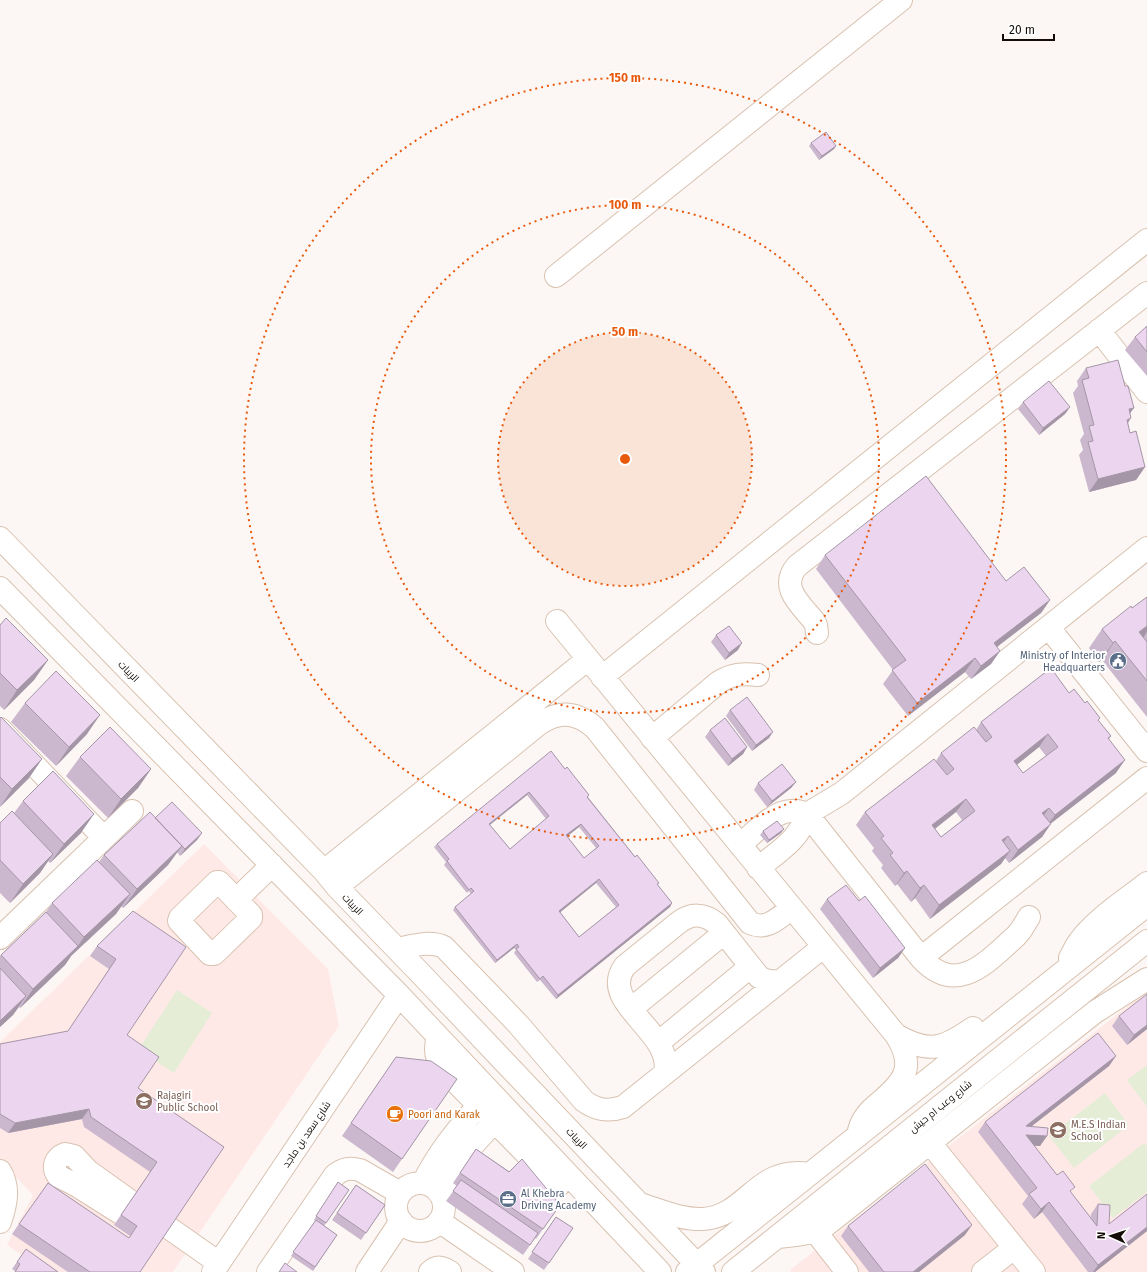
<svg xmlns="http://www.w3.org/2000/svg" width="1147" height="1272" font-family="'Fira Sans',Cairo,sans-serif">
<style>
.education{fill:#ffe9e7}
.green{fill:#e5edd7}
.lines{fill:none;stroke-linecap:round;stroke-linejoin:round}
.minor-casing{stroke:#d9c2b0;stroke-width:24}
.minor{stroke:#fff;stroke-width:22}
.wall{fill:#cbb8ce;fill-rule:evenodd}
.shaded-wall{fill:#a596a7}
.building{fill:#ecd6ef;stroke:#a596a7;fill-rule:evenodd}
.ring{fill:none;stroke:#e8590c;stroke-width:2;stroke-dasharray:2 4}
.labels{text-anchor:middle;stroke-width:4;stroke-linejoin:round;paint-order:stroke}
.service-label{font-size:10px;fill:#4e5e75;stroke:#fff;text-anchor:end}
.street-label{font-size:10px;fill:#140d07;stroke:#fff}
.education-label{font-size:10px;fill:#785e54;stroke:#fff;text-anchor:start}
.food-label{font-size:10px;fill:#c56008;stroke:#fff;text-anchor:start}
.centre{fill:#e8590c;stroke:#fff;stroke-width:2}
.ring-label{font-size:12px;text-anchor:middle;font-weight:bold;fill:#e8590c;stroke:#fff;stroke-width:4;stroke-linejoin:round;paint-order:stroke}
</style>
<rect width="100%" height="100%" fill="#fcf7f4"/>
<path class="education" d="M204,844L328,969L339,1026L173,1272H47L7,1245L33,1195L0,1160V1042Z
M1147,991V1272H791L790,1270Z"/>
<path class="green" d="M177,990L212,1013L174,1073L138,1050Z
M1147,1065V1107L1127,1080Z
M1105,1093L1129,1125L1074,1168L1049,1136Z
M1144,1143L1147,1146V1192L1113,1218L1089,1186Z"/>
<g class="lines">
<defs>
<path id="minor" d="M556,276L901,0
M1099,330L1147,392
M0,538L324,871L337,887L421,974L704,1272
M0,588L399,995L660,1272
M557,621L896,1035C916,1067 905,1081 879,1103C874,1107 870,1110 866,1116C861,1122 859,1129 858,1136
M1049,628L1147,751
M817,633L816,625L814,621C800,604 779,587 797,566L1147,293
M602,677L1147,240
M0,729L104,838L132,811
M652,738L719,682C732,674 743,673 758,675
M740,845C753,834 774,811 791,811C797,810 802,812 807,814L921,958C957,997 987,962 1016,936L1021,930L1029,917
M758,868C778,852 800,839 807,814L842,793L1147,548
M324,871L588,659
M217,882H219L251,915V918L214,954H210L179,921L180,918Z
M337,887L539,724C559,710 577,712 595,728L750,923C767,931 778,918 792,908
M236,900L272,865
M0,938L104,838
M397,949C412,946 430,940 444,947L518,1024L584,1101C596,1110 608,1112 623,1107L823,947
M921,958L1147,778
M1070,958C1073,953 1075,947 1079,942C1094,920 1126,900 1147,883
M631,1009L724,933
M896,1035C929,1054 943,1049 973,1028
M438,1037C434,1049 436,1059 443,1069L558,1186
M658,1043L750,967
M665,1073C674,1031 597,1003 625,966L678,923C691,913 704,913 717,924L759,977C766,981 771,982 780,981
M930,1143L1034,1272
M0,1171C10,1187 6,1205 0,1222
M423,1183C438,1153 456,1131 478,1106
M396 1207a24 24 0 1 1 48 0a24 24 0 1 1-48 0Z
M439,1193L472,1146L494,1122
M643,1205C662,1211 682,1220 703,1219C748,1216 756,1165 810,1174
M122,1214L76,1185L58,1176C52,1167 55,1158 65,1154L74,1156L88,1171L130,1201
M439,1221L513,1272
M169,1228L219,1263
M815,1231L847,1272
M777,1237C795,1235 808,1235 825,1226L1095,1012L1147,979
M213,1272L399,995
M268,1272L335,1175C343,1169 349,1167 360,1170L400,1193
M367,1272L401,1221
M430,1272C437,1265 443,1267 450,1272
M687,1272L1147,905
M733,1272L1147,941
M983,1272L1014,1248"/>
</defs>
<use href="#minor" class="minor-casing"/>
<use href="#minor" class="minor"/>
</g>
<path class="wall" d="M811,143L836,146L834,149L819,160L809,146Z
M1147,326V376L1125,350L1135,337Z
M1086,368L1125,386L1134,408L1130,413L1128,424L1130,433L1145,467L1136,480L1089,492L1079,455L1083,450L1080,440L1084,434L1073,393L1078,386L1077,381Z
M1023,402L1070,407L1065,414L1039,435L1018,409Z
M825,555L1006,581L1050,600L1041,613L997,647L1000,651L991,664L971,679L965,672L908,716L883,684L893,670L816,569Z
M1147,597V717L1102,660L1099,662L1089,648L1102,629L1132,608Z
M0,625L48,660L34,680L4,710L0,706Z
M716,635L738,650L725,660L711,642Z
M1069,693L1085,703L1100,718L1098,721L1111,736L1109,739L1116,773L1050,824L1042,837L1009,863L1005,858L1001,864L930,919L915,898L911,902L897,884L895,886L881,868L883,865L872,851L874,848L856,825L865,812L936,761L941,753L976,730L981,722ZM1039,747L1046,756L1023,773L1017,765ZM956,812L962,820L941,837L935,829Z
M25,703L87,734L56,766L11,722Z
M730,710L769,738L752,751L726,716Z
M0,718L42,759L29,778L0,807Z
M710,730L747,747L743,754L728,766L705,737Z
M80,757L151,769L138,788L108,818L66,776Z
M565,769L589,795L588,797L672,903L670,907L556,999L540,980L537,982L514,953L516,950L514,948L495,963L453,910L455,907L471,894L469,891L467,893L444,865L446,862L434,847L437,844ZM527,795L546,819L510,849L490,825ZM579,827L596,848L584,858L567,836ZM596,883L616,907L579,937L560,912Z
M796,782L791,788L767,807L754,790L758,783Z
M23,801L81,833L50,863L48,861L40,873L10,903L0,893V823L14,813Z
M155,818L202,833L197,840L180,856L177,852L168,865L123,908L121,906L116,914L71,956L65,965L20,1008L19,1007L13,1015L0,1027V956L1,955L46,912L52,903L99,862L104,855Z
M763,831L781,833L767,843L760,835Z
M827,899L859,901L905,948L898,958L873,978L820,909Z
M133,911L127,1035L138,1088L224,1147L140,1272H68L12,1234L48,1183L129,1238L130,1236L114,1225L150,1172L84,1127L82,1119L8,1133L0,1128V1044L68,1031L109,969L90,956L97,946Z
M1119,1016L1147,1029L1127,1045L1112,1026Z
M1116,1056L1109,1066L1032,1126L1047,1136L1040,1146H1034L1091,1218V1214L1098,1204L1109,1224L1147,1194V1231L1095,1272H1088L1042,1212L1034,1219L1022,1204L1028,1196L978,1132L985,1122Z
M396,1057L457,1079L393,1172L342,1136Z
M476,1149L560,1205L536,1239L535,1238L523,1255L446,1201L457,1186L453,1183Z
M338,1182L326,1223L324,1226L337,1235L313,1271L291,1256L315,1221L314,1220Z
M356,1185L385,1205L361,1240L332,1220Z
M556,1217L573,1228L544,1270L528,1259Z
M848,1226L965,1235L919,1272H869L841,1236Z
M26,1249L58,1272L15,1271L12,1269Z"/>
<path class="shaded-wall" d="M836,146L834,149L819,160L822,156Z
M1070,407L1065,414L1039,435L1043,428Z
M1134,408L1124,421L1129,409Z
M1131,418L1122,432L1127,420Z
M1145,467L1136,480L1089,492L1098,479Z
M1050,600L1041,613L985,656L994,643Z
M1147,626V632L1143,638L1139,632Z
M1115,641L1102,660L1099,662L1113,643Z
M742,643L738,650L725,660L729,653Z
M1000,651L991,664L971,679L981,666Z
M975,658L965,672L908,716L917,703Z
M48,660L34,680L4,710L17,690Z
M100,715L87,734L56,766L69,747Z
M773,732L769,738L752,751L756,745Z
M1048,734L1039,747L1005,774L1014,761Z
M747,747L743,754L728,766L732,759Z
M42,759L29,778L0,807L12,789Z
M1125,760L1116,773L1045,828L1055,815Z
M151,769L138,788L108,818L121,799Z
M796,782L791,788L767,807L772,801Z
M529,792L527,795L487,827L489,824Z
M966,799L956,812L923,838L932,825Z
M1049,808L1040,821L1042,813Z
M94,814L81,833L50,863L64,844Z
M581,824L579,827L564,839L566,835Z
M1051,824L1042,837L1009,863L1018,850Z
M784,829L781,833L767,843L769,840Z
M202,833L197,840L180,856L185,849Z
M1008,836L999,849L1002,840Z
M182,846L168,865L123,908L137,889Z
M1010,851L1001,864L930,919L939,905Z
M53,854L40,873L10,903L23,884Z
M907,871L897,884L895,886L904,873Z
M599,879L596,883L557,915L559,911Z
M924,885L915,898L911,902L920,888Z
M130,894L116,914L71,956L84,937Z
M672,903L670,907L556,999L558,995Z
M517,944L514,948L495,963L497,960Z
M78,946L65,965L20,1008L33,989Z
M905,948L898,958L873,978L880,968Z
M26,996L13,1015L0,1027V1021Z
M1147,1025V1029L1127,1045L1134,1035Z
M1116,1056L1109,1066L1019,1136L1026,1126Z
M89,1109L82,1119L8,1133L15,1123Z
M1026,1135L1047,1136L1040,1146L1019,1145Z
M1049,1202L1042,1212L1034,1219L1041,1209Z
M972,1225L965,1235L919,1272H913Z
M1147,1227V1231L1095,1272H1093L1098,1265Z"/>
<path class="building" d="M826,132L836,146L822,156L811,143Z
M1147,326V352L1135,337Z
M1118,360L1125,386H1128L1134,408L1129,409L1131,418L1127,420L1130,433L1136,431L1145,467L1098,479L1088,442L1093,441L1089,426L1094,425L1082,380L1089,378L1086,368Z
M1049,381L1070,407L1043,428L1023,402Z
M926,476L1006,581L1024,567L1050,600L994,643L1000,651L981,666L975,658L917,703L892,670L906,660L825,555Z
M1147,597V626L1139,632L1147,642V681L1115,641L1113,643L1102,629L1131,606L1132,608Z
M6,618L48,660L17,690L0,673V625Z
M729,626L742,643L729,653L716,635Z
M1051,668L1069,693L1074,689L1085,703L1087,701L1100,718L1098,720L1111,736L1108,738L1125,760L1055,815L1049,808L1042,813L1051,824L1018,850L1008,836L1002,840L1010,851L939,905L924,885L920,888L907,871L904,873L890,855L893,853L881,838L884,836L865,812L934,759L947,775L954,769L941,753L974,727L986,742L992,737L981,722ZM1048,734L1058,747L1023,773L1014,761ZM966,799L975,811L941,837L932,825Z
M56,671L100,715L69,747L25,703Z
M747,697L773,732L756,745L730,710Z
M1,717L42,759L12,789L0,777V718Z
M725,718L747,747L732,759L710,730Z
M110,727L151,769L121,799L80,757Z
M551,751L565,769L567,767L589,795L587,797L635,857L637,855L659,883L657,884L672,903L558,995L543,976L540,979L516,949L519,947L517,944L497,960L455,907L474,891L471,888L469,890L447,861L449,859L437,844ZM529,792L549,816L510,849L489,824ZM581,824L599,846L584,858L566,835ZM599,879L619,905L579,937L559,911Z
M782,764L796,782L772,801L758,783Z
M53,771L94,814L64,844L23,801Z
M172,802L202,833L185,849L155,818Z
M12,811L53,854L23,884L0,860V823Z
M150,812L182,846L137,889L104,855Z
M777,821L784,829L769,840L763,831Z
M97,860L130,894L84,937L52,903Z
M846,885L859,901L865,896L905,948L880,968L827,899Z
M133,911L186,947L127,1035L159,1057L138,1088L224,1147L140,1272H90L19,1224L48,1183L129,1238L137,1226L121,1215L157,1162L91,1117L89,1109L15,1123L0,1114V1044L68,1031L116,959L97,946Z
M46,912L78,946L33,989L1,955Z
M0,968L26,996L0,1021Z
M1147,994V1025L1134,1035L1119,1016Z
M1098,1033L1116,1056L1026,1126L1048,1128L1047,1136L1026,1135L1057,1175L1063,1171L1075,1187L1070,1191L1097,1226L1098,1204L1110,1205L1109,1224L1147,1194V1227L1098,1265L1049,1202L1041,1209L1029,1194L1037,1188L985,1122Z
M396,1057L431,1061L457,1079L402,1159L351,1123Z
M476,1149L509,1172L522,1159L560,1205L543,1229L460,1173Z
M925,1164L972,1225L913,1272H884L848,1226Z
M461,1180L538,1233L530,1245L453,1191Z
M338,1182L349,1190L326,1223L316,1216Z
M356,1185L385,1205L366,1233L337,1213Z
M556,1217L573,1228L549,1263L532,1252Z
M316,1220L337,1235L315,1267L293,1252Z
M26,1249L58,1272H15L20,1264L17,1262Z
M285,1263L297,1272H279Z"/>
<circle cx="625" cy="459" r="127" fill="#e8590c" fill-opacity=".12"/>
<g class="ring">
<circle cx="625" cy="459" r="127"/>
<circle cx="625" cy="459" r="254"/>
<circle cx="625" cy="459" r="381"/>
</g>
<defs>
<symbol id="civic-disc" viewBox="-11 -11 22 22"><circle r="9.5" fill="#5c6f8a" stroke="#fff"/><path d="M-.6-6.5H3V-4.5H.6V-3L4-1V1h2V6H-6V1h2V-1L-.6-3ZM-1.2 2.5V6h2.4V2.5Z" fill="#fff"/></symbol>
<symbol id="school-disc" viewBox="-11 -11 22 22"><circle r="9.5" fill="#8d6e63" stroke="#fff"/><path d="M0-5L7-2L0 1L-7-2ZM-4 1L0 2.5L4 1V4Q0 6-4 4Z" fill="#fff"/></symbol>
<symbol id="cafe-disc" viewBox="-11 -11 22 22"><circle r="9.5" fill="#e8710a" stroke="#fff"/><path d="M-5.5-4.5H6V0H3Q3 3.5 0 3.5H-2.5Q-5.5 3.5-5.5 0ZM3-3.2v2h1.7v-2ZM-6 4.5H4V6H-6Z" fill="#fff"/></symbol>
<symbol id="office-disc" viewBox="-11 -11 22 22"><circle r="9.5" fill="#5c6f8a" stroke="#fff"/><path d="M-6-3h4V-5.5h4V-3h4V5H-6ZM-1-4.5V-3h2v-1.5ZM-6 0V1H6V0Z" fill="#fff"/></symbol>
</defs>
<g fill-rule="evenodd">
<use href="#civic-disc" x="1108" y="651" width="20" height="20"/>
<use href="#school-disc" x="134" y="1091" width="20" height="20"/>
<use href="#cafe-disc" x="385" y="1104" width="20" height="20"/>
<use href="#school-disc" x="1048" y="1120" width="20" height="20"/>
<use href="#office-disc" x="498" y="1189" width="20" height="20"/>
</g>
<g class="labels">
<g class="service-label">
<text x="1105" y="659">Ministry of Interior<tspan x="1105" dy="12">Headquarters</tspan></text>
<text x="521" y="1197" text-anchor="start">Al Khebra<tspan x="521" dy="12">Driving Academy</tspan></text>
</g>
<g class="street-label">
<text transform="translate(129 671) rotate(46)" y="4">الربيات</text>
<text transform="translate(353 904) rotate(46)" y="4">الربيات</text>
<text transform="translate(940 1106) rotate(-39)" y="4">شارع وعب ام حيش</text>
<text transform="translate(306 1134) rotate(-56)" y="4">شارع سعد بن ماجد</text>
<text transform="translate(577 1138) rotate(46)" y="4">الربيات</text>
</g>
<g class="education-label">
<text x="157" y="1099">Rajagiri<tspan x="157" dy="12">Public School</tspan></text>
<text x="1071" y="1128">M.E.S Indian<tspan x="1071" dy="12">School</tspan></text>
</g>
<g class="food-label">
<text x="408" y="1118">Poori and Karak</text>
</g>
</g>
<circle cx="625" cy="459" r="6" class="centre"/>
<g class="ring-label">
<text x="625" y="82">150 m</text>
<text x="625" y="209">100 m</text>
<text x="625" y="336">50 m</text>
</g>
<g transform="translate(1111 1236) rotate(273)" stroke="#ffffff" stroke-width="3" paint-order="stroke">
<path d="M0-3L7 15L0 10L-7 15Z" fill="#140d07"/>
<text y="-6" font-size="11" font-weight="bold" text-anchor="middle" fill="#140d07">N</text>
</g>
<path d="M1003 34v6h51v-6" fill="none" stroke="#140d07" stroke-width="2"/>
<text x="1009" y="34" font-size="12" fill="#140d07" stroke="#ffffff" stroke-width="3" paint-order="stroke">20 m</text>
</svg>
